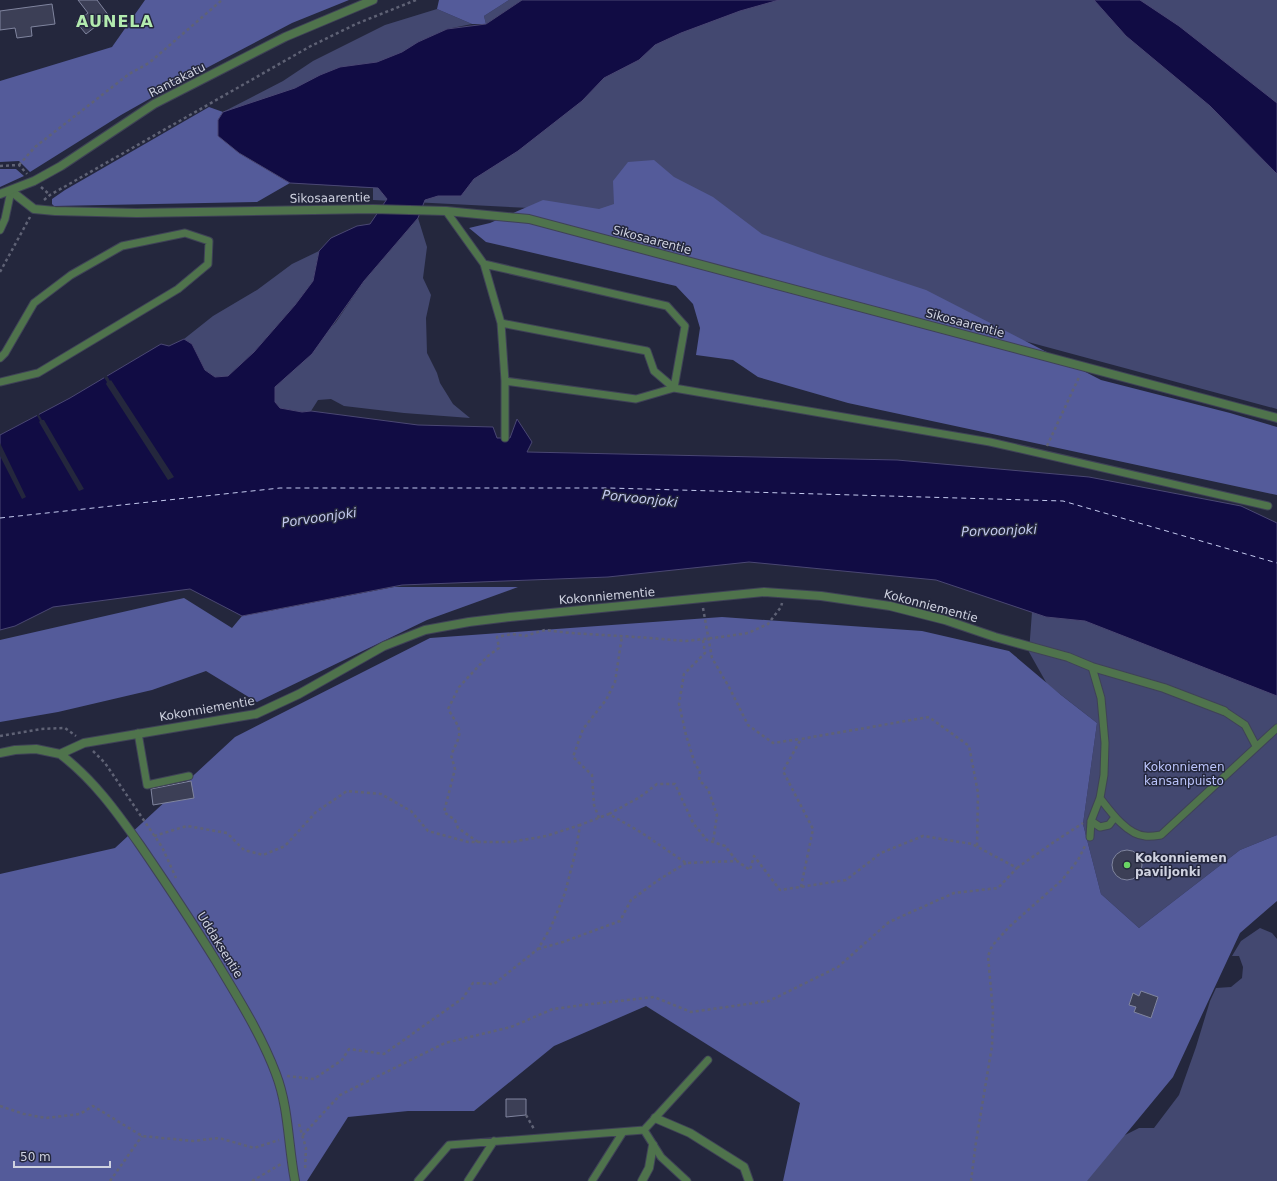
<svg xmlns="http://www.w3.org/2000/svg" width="1277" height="1181" font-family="'DejaVu Sans',sans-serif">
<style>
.green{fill:#434870}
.forest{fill:#545b9a}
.water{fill:#110c44;stroke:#4a4773}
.pier{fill:#24273d}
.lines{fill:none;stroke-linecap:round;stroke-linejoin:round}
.ferry{stroke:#c4caef;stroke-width:1;stroke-dasharray:5 4;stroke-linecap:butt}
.building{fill:#3c3f56;stroke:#80859f}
.service-casing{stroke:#3f4257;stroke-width:9}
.minor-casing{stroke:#3f4257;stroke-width:10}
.tertiary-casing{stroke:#3f4257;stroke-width:10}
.path{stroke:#5f6275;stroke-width:2.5;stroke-dasharray:3 3;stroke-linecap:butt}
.service{stroke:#4f734c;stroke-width:7}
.minor{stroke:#4f734c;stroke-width:8}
.tertiary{stroke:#4f734c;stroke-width:8}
.poi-dot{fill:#69d464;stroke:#24273d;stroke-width:1.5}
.labels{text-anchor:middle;stroke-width:3;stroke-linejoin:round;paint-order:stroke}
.street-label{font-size:12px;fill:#cfd2e0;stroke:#24273d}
.park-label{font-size:12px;fill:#bcc5fc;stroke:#24273d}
.poi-label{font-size:12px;font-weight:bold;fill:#cfd2e0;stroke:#24273d;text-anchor:start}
.water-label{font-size:13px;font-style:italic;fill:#c4caef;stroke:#24273d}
.district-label{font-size:16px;font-weight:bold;letter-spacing:1px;fill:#b3ebaf;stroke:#24273d}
</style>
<rect width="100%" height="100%" fill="#24273d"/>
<path class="green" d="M509,0H522L486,24L484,16Z
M556,0H1277V409L530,208L373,200V188L290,183L239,153L218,136V120L223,112L283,81L313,61L385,25L437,9L472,24L447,29L418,42L420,50C411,69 404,61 388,64C385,64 382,66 379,67C363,74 359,79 352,96H344L336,92L334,85L339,80L337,73L326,80L325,87L317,91L303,88L298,93L300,100L290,109L279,112L270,108L267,103C255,107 253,108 251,121L256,127L271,130L291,127L304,115L320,111L339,118L361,108L371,117C379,112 386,105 394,100C414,88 440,88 462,78L507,38Z
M418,218L427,247L423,278L431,295L426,318L427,353L437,373L440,383L453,404L470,418L404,413L344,406L331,399L318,400L311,411L302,412L280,408L275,402V387L291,372L336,322L364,281Z
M319,251L313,281L295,305L254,352L228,376L215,377L205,370L192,344L184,339L213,316L257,290L292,264Z
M1032,612L1046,617L1085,621L1277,696V835L1240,850L1139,928L1101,894L1083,824L1097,723L1047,684L1029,652Z
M1260,928L1272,933L1277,939V1181H1034L1139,1128H1154L1179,1095L1196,1047L1210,1001L1216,988L1231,987L1242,978L1243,967L1239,956H1232L1241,941Z"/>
<path class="forest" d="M145,0H349L292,23L174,85L121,115L30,172L19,161L0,162V81L112,47Z
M439,0H509L484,16L486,24H472L437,9Z
M209,107L223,112L218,120L239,153L290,183L257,202L54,206L52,204V199L65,190Z
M654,160L674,177L713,197L762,234L823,256L926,290L1101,380L1230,413L1277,427V495L848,403L758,377L733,360L696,355L700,328L693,304L676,286L486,242L469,228L490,223L543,200L599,209L614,204L613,181L628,162Z
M0,169H16L24,176L0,187Z
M394,587H518L427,620L257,702L206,671L152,690L58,712L0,722V640L184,598L232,628L242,616Z
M722,617L922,631L1009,651L1061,695L1097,723L1083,824L1101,894L1139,928L1240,850L1277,835V901L1240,933L1173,1077L1087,1181H783L800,1103L646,1006L554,1046L474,1111H408L348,1117L307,1181H0V874L115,848L235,737L430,638Z"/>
<path class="water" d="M522,0H779L740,11L681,33L655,45L639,60L604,78L582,101L518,151L474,179L461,196H438L425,200L418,218L364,281L312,354L275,387V402L280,408L302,412L311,411L418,425L493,427L497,438H510L517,419L532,442L527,452L897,460L1089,477L1241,506L1277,523V696L1085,621L1046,617L936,580L749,562L608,577L402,585L242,616L190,589L53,607L15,626L0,630V435L70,398L161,344L169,346L184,339L192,344L205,370L215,377L228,376L254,352L295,305L313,281L319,251L331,238L357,226L370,224L387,199L378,188L290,183L239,153L218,136V120L223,112L295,88L320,75L340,67L377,62L402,52L418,42L447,29L486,24Z
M1094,0H1140L1179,26L1277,103V174L1210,106L1126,36Z"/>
<path class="pier" d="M106,374L110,381L111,380L174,477L168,480L106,384L107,382L103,376Z
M38,413L42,420H44L84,489L79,491L39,422L40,421L36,414Z
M0,443L26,497L22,499L0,456Z"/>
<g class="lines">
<path class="ferry" d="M0,518L280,488H609L1063,501L1277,563"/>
</g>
<path class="building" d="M78,0H97L109,16L86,34L76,22L88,13Z
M52,4L55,24L31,27L32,36L17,38L15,28L0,30V11Z
M191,781L194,798L153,805L151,789Z
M1112 865a15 15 0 1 1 30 0a15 15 0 1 1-30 0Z
M1141,991L1158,997L1151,1018L1134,1012L1136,1007L1129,1005L1133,993L1139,996Z
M506,1099H526V1115L506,1117Z"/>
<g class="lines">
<defs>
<path id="service" d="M446,211L484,264L501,323L505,381V438
M0,230L5,219L11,191
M484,264L667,306L685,326L674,388
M501,323L647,351L654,371L674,388
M0,358L5,353L34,303L71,275L122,246L185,233L209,241L208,264L178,289L38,373L0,382
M505,381L636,399L674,388L990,442L1268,506
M1224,711L1245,725L1256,746
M138,733L147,785L189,776
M1100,798C1110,811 1127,835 1145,836C1150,837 1155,836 1161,835L1277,728
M1091,821L1100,827L1109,825L1115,817
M1090,837L1091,821L1100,798L1104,775L1105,743L1101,698L1092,667
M644,1130L708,1060
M418,1181L449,1145L644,1130L661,1157L687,1181
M468,1181L494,1141
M592,1181L623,1132"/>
<path id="minor" d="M11,191L34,209L55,211L137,213L373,209L446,211L529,219L1277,418
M0,753L15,750L36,749L60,754L84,743L256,714L299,694L384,646L425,630L469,622L510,617L764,592L821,596L890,606L945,620L995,637L1068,657L1092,667L1164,688L1224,711
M60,754C93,779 116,811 140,845C166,883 192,922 216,961C238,998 261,1034 276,1074C289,1108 288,1145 295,1181
M655,1118L690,1133L744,1167L749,1181
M642,1181L649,1168L653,1145"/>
<path id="tertiary" d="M0,194L34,181L61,166L154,104L285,37L373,0"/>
</defs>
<use href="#service" class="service-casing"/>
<use href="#minor" class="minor-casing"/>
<use href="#tertiary" class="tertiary-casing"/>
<path class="path" d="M19,165L35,147L129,74L149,63L222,0
M0,166L19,165L27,174
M41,187L50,195
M44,200L50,195L309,47L356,24L416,0
M0,272L30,217
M1047,446L1080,375
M703,608L712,658L729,687L748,725L773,743L800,739
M703,640L705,653L684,674L679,704L686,735L695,764L700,771L699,780L708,789L717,815L713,842
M0,736L41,729L65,728L76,736
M93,751L105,763L162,847L176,878
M609,814L640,797L657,784H675L693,823L707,840L725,846L736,860
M599,818L594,805L592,775L573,757L583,729L606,700L615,682L622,636
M154,836L187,826L227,833L244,850L263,855L285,846L316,812L347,791L381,794L411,811L428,831L468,842H511L546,836L580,825
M478,842L458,828L455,820L444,812L455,769L451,755C463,730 462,732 448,709L459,687L488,656L499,648L497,637L512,634L525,636L545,630L570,633L636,637L686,641L721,637L748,633L768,624L781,607L782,603
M1017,868L1051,844L1083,823
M801,887L813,829L783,771L801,739L929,717L969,746L978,793L977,846
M538,949L563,942L620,921L631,900L660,879L686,863
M287,1076L314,1079L342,1060L349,1049L384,1054L463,998L473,983L494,984L538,949L551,927L565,893L576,850L580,825L609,814L642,833L686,863L737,861L750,870L754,856L780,890L846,880L881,853L923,836L972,844L1017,868L998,888L954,893L889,922L838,967L769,1001L691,1012L654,997L583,1005L553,1009L511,1027L445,1043L340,1095L302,1136
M0,1106L24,1114L46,1118L80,1114L93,1106L142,1136L193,1141L219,1138L254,1148L279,1140
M526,1115L534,1129
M299,1124L306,1148L305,1171
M110,1181L142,1136
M252,1181L283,1163
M971,1181L976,1142L992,1046L993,1012L988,956L992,946L1009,927L1062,880L1078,860L1086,844"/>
<use href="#service" class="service"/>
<use href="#minor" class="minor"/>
<use href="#tertiary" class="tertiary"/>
</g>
<circle class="poi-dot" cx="1127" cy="865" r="4"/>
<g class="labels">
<g class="street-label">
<text transform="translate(177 80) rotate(-27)" y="4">Rantakatu</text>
<text transform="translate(330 198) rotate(-1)" y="4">Sikosaarentie</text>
<text transform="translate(652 240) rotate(15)" y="4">Sikosaarentie</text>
<text transform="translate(965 323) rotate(15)" y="4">Sikosaarentie</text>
<text transform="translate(607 596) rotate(-5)" y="4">Kokonniementie</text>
<text transform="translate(931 606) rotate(15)" y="4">Kokonniementie</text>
<text transform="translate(207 709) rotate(-10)" y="4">Kokonniementie</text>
<text transform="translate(220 945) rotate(58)" y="4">Uddaksentie</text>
</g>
<g class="park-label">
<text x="1184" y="771">Kokonniemen<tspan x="1184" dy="14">kansanpuisto</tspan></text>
</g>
<g class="poi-label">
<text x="1135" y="862">Kokonniemen<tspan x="1135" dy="14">paviljonki</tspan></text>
</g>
<g class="water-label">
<text transform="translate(640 498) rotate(6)" y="5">Porvoonjoki</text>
<text transform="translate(319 517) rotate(-8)" y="5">Porvoonjoki</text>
<text transform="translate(999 530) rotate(-2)" y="5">Porvoonjoki</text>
</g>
<g class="district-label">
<text x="115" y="27">AUNELA</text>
</g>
</g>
<path d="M14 1161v6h96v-6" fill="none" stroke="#cfd2e0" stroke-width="2"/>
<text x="20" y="1161" font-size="12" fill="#cfd2e0" stroke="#24273d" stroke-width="3" paint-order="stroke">50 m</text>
</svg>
